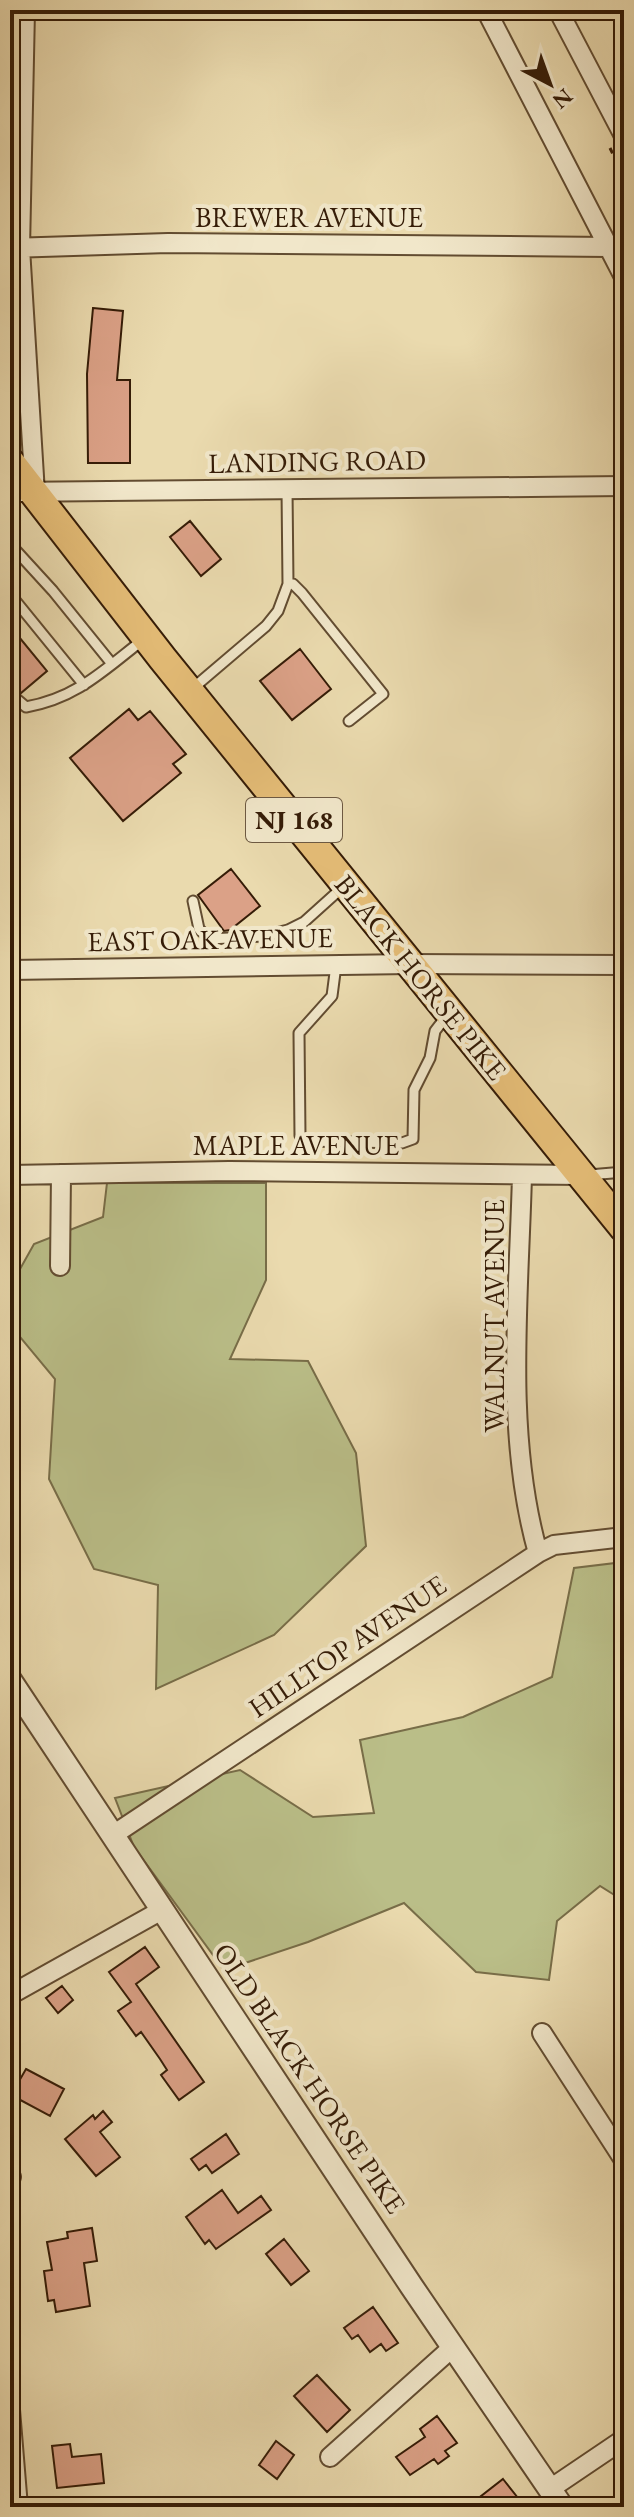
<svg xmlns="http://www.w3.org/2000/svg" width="634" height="2517" font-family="'EB Garamond',serif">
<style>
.green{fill:#babe88;stroke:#786d48;stroke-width:2}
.building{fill:#dba187;stroke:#351c07;stroke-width:2}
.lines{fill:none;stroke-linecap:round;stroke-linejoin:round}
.service-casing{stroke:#624c31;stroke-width:13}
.minor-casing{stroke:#624c31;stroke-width:22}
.tertiary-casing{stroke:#624c31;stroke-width:26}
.primary-casing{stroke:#351c07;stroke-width:32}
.path{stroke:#351c07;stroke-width:3;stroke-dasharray:6 4;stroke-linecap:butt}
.service{stroke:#f1e7ca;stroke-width:9}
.minor{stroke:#f1e7ca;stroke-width:18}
.tertiary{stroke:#f1e7ca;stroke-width:22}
.primary{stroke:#e5bd77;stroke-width:28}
.labels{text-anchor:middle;stroke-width:8;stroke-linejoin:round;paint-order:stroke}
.shield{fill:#f1e7ca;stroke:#6d5942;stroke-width:2}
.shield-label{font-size:26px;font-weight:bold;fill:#351c07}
.street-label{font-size:28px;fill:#351c07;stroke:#f1e7ca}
</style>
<rect width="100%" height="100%" fill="#eadaae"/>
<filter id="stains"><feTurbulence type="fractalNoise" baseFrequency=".0025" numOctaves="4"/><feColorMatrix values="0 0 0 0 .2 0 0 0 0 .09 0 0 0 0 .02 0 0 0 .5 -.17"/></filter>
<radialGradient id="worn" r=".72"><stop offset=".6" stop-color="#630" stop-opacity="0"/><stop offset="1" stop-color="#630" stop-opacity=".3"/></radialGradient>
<path class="green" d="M107,1183H266V1280L230,1359L308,1361L356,1453L366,1546L274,1635L156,1689L158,1585L94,1569L49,1479L55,1379L10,1325V1287L34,1244L103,1217Z
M624,1562V1901L600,1886L557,1921L549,1980L476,1972L404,1903L308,1942L224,1970L134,1847L115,1798L240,1770L313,1817L374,1813L360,1740L463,1717L552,1677L574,1568Z"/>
<path class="building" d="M93,308L123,311L117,380H130V463H88L87,374Z
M190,521L221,559L201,576L170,537Z
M10,626L47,671L21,693L10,689Z
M300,649L331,689L292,720L260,681Z
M129,709L138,720L150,711L186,754L173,764L181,773L123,821L70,758Z
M231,869L260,906L230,930L224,931L198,895Z
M145,1947L159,1967L136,1984L204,2082L179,2100L161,2075L167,2070L160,2059L141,2032L136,2036L118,2011L131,2002L109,1972Z
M62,1986L73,2000L58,2013L46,1998Z
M26,2069L64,2089L50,2116L11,2095Z
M103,2111L112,2122L100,2132L120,2157L96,2176L65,2139L93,2115L95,2119Z
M226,2134L239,2154L212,2173L206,2165L199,2170L191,2159Z
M222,2190L238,2213L261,2196L271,2210L216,2249L209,2240L205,2244L186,2217Z
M92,2228L97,2261L84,2263L90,2306L56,2312L54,2300L48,2301L44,2271L52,2270L47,2242L68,2238L67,2232Z
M284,2239L309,2271L291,2285L266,2254Z
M373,2307L398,2343L386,2351L381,2344L370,2352L358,2335L352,2339L344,2328Z
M317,2375L350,2410L327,2432L294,2396Z
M437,2416L457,2443L445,2451L449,2456L438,2464L434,2459L410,2475L396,2457L425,2437L420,2429Z
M276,2441L294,2455L277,2479L259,2465Z
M70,2444L72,2457L101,2454L104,2483L57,2488L52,2446Z
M503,2479L518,2498L507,2507H467Z"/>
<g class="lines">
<defs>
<path id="service" d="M287,489L288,584H293L302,593L383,694L349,721
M10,544L53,591L112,664
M10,594L84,685
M192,689L266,626L278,611L288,584
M13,696L26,707C77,698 104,670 144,639
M193,901L199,929L210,939L263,936L288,930L304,922L344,886
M336,965L332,996L299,1033L300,1136L307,1141L402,1143L413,1139L414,1090L430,1058L435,1031L448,1014
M589,1175L624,1172"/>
<path id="minor" d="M25,10L20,248L35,493
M486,10L624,277
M558,10L624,136
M10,248L168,243L608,247
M10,492L624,486
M10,970L410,964L624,965
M10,1175L229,1171L582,1175
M522,1175C519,1297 504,1433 538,1553
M60,1266L61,1174
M113,1835L538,1553L554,1545L624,1537
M10,1995L162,1910
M542,2033L624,2160
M10,2179L11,2177
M10,2410L18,2507
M330,2457L453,2347
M550,2489L624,2439"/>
<path id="tertiary" d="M10,1680L412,2287L562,2507"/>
<path id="primary" d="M10,462L163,659L624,1228"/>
</defs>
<use href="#service" class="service-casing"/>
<use href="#minor" class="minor-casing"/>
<use href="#tertiary" class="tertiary-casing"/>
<use href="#primary" class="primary-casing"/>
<path class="path" d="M610,148L624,178"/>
<use href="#service" class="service"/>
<use href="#minor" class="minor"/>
<use href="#tertiary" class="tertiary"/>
<use href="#primary" class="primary"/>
</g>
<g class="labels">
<rect class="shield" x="246" y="798" width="96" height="44" rx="6"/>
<g class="shield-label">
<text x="294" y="829">NJ 168</text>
</g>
<g class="street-label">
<text x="309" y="227">BREWER AVENUE</text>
<text transform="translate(317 461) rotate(-1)" y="10">LANDING ROAD</text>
<text transform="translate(210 939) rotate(-1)" y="10">EAST OAK AVENUE</text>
<text transform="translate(421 977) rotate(51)" y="10">BLACK HORSE PIKE</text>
<text x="296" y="1155">MAPLE AVENUE</text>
<text transform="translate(494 1316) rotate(-90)" y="10">WALNUT AVENUE</text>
<text transform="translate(347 1646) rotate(-34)" y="10">HILLTOP AVENUE</text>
<text transform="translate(310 2078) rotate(56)" y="10">OLD BLACK HORSE PIKE</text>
</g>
</g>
<rect width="634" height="2517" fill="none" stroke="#eadaae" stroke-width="40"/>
<rect x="12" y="12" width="610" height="2493" fill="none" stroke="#351c07" stroke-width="4"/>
<rect x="20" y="20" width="594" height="2477" fill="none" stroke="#351c07" stroke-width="2"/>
<g transform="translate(550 84) rotate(139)" stroke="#f1e7ca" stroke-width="6" paint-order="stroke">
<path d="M0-6L14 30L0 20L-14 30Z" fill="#351c07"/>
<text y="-12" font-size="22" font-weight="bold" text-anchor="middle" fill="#351c07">N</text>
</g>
<rect width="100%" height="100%" filter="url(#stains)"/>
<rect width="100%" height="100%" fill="url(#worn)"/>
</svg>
